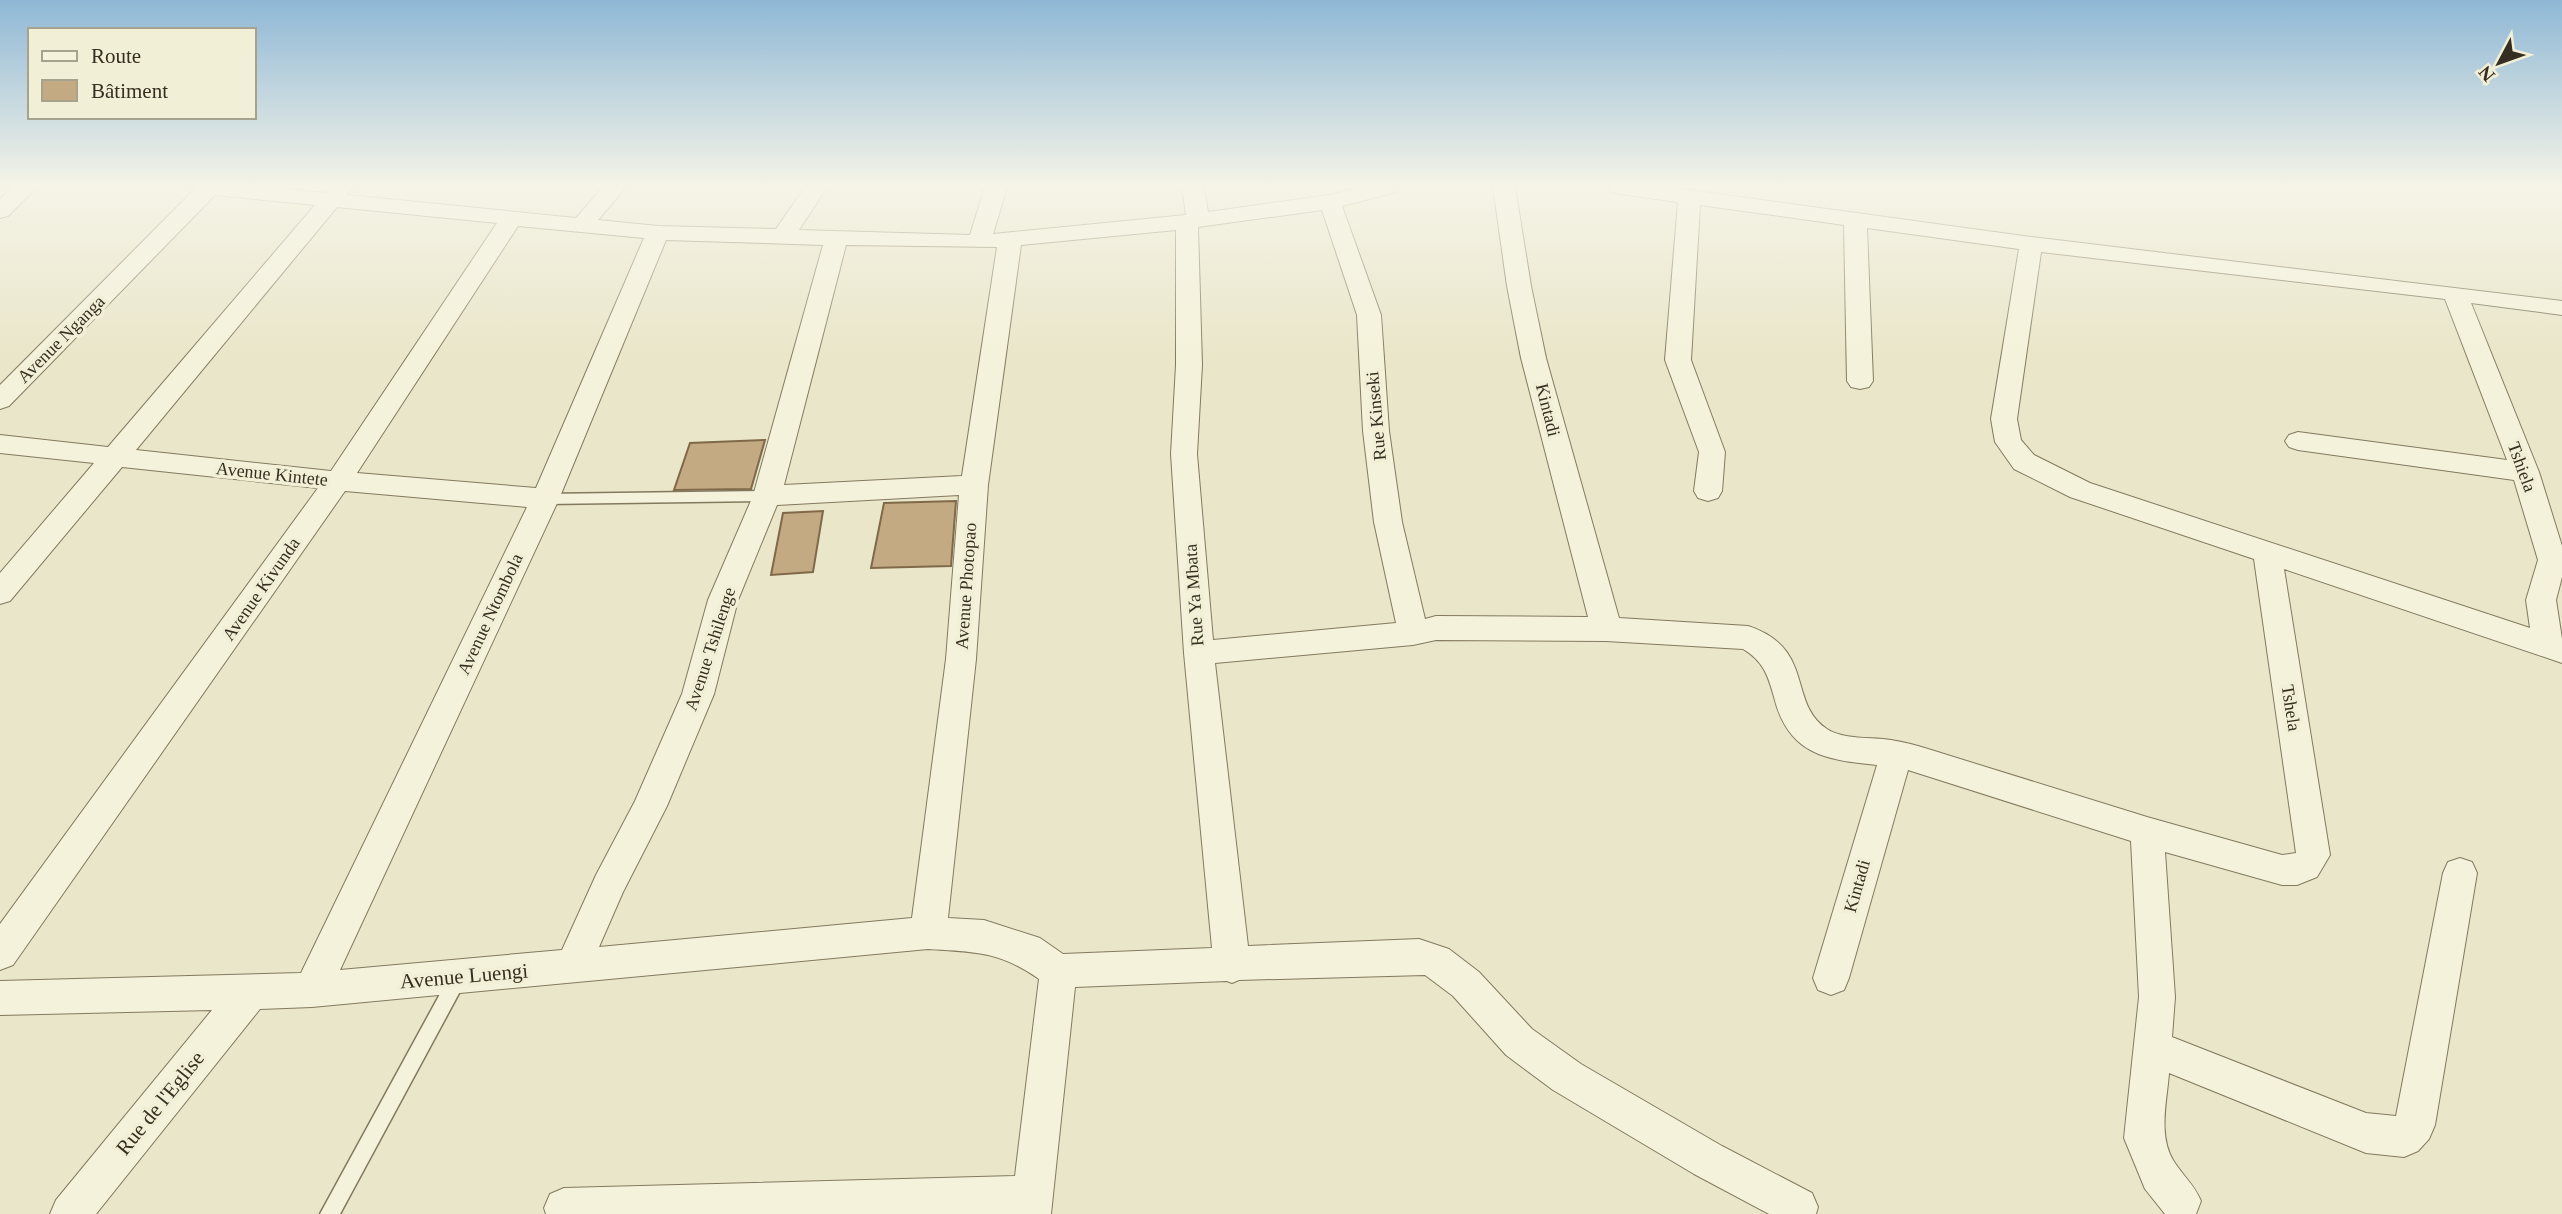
<svg xmlns="http://www.w3.org/2000/svg" width="2562" height="1214" font-family="'Times New Roman',serif">
<style>
.building{fill:#c3aa83;stroke:#806948;stroke-width:2}
.lines{fill:none;stroke-linecap:round;stroke-linejoin:round}
.service-casing{stroke:#83795f;stroke-width:3}
.minor-casing{stroke:#83795f;stroke-width:2}
.service{fill:#f5f2db;fill-rule:evenodd}
.minor{fill:#f5f2db;fill-rule:evenodd}
.labels{text-anchor:middle;stroke-width:7;stroke-linejoin:round;paint-order:stroke}
.street-label{font-size:18px;fill:#362f21;stroke:#f2efd7}
.near-street-label{font-size:21px;fill:#362f21;stroke:#f2efd7}
</style>
<rect width="100%" height="100%" fill="#e9e6c9"/>
<path class="building" d="M765,440L751,489L674,490L690,443Z
M956,501L951,566L871,568L884,503Z
M823,511L813,572L771,575L783,513Z"/>
<g class="lines">
<defs>
<path id="service" d="M767,491L774,496L767,501L545,504L538,499L545,494Z
M458,970L464,972L467,978L464,984L340,1214H320L452,972Z"/>
<path id="minor" d="M13,187H37L8,216L0,218V199Z
M194,187H270L325,193L330,187H353L347,195L576,218L603,187H626L598,220L658,226L776,229L805,187H827L799,230L970,235L985,187H1007L993,234L1186,215L1182,187H1204L1208,212L1329,195L1362,187H1399L1396,192L1342,206L1381,315L1389,431L1402,522L1425,619L1436,616L1588,617L1521,358L1507,286L1493,187H1515L1531,286L1546,358L1619,618L1748,626C1816,648 1787,703 1827,729C1844,740 1871,737 1891,740C1903,742 1916,745 1928,749L2147,817L2282,855L2296,853L2254,559L2070,497L2014,469L1995,442L1991,419L2019,249L1867,228L1873,381L1869,387L1860,389L1851,387L1847,381L1844,225L1700,205L1691,360L1725,452L1722,491L1718,498L1708,501L1698,498L1694,491L1699,452L1665,360L1678,202L1620,194L1612,192L1609,187H1667L2031,237L2562,301V315L2471,303L2539,472L2562,546V577L2556,600L2562,639V663L2284,569L2330,855L2317,877L2297,885H2282L2165,852L2175,997L2172,1037L2366,1113L2396,1116L2443,873L2448,862L2460,858L2472,862L2477,873L2435,1125L2429,1139L2418,1151L2404,1157L2366,1153L2169,1073C2167,1101 2158,1134 2173,1160C2182,1175 2194,1184 2201,1201L2196,1214H2165L2145,1189L2124,1138L2139,997L2131,841L1908,770L1849,978L1844,990L1831,995L1818,990L1813,978L1877,765C1825,760 1788,754 1774,697C1768,675 1763,661 1743,649L1606,641L1436,640L1413,645L1215,663L1248,946L1419,939L1449,949L1479,972L1532,1029L1581,1064L1722,1146L1812,1193L1818,1207L1816,1214H1769L1694,1174L1553,1090L1506,1055L1453,996L1425,975L1239,980L1232,983L1227,981L1075,987L1051,1214H546L544,1208L550,1194L564,1188L1015,1176L1039,979C999,951 975,952 928,949L312,1007L260,1009L96,1214H50L56,1200L212,1010L0,1015V981L301,973L527,507L345,491L13,965L0,970V924L318,488L122,467L10,601L0,604V573L94,463L0,453V435L108,447L315,205L215,195L9,406L0,409V385L195,189ZM337,207L497,223L331,471L136,450ZM1322,210L1357,315L1363,431L1374,522L1396,623L1213,640L1197,454L1202,365L1198,227ZM518,226L644,238L536,488L357,473ZM1176,230V365L1171,454L1184,653L1212,948L1063,954L1040,938L984,920L948,918L976,659L988,485L1021,245ZM666,240L823,245L753,496L708,600L682,694L635,801L596,875L562,950L340,970L559,499ZM846,245L997,247L962,476L784,485ZM2041,252L2445,299L2507,460L2298,432L2289,435L2285,441L2289,447L2298,450L2514,480L2538,560L2526,600L2530,628L2090,483L2034,455L2021,440L2017,419ZM959,495L946,659L912,918L599,947L623,892L667,806L714,694L738,600L777,505Z"/>
</defs>
<use href="#service" class="service-casing"/>
<use href="#minor" class="minor-casing"/>
<use href="#service" class="service"/>
<use href="#minor" class="minor"/>
</g>
<linearGradient id="sky" x2="0" y2="1"><stop stop-color="#8fb8d6"/><stop offset="0.52" stop-color="#f5f4e7"/><stop offset="1" stop-color="#f5f4e7" stop-opacity="0"/></linearGradient>
<rect width="2562" height="357" fill="url(#sky)"/>
<g class="labels">
<g class="street-label">
<text transform="translate(61 339) rotate(-45)" y="6">Avenue Nganga</text>
<text transform="translate(1548 410) rotate(76)" y="6">Kintadi</text>
<text transform="translate(1376 416) rotate(-95)" y="6">Rue Kinseki</text>
<text transform="translate(2522 467) rotate(70)" y="6">Tshiela</text>
<text transform="translate(272 474) rotate(6)" y="6">Avenue Kintete</text>
<text transform="translate(966 586) rotate(-86)" y="6">Avenue Photopao</text>
<text transform="translate(261 589) rotate(-55)" y="6">Avenue Kivunda</text>
<text transform="translate(1194 595) rotate(-94)" y="6">Rue Ya Mbata</text>
<text transform="translate(490 614) rotate(-65)" y="6">Avenue Ntombola</text>
<text transform="translate(710 649) rotate(-72)" y="6">Avenue Tshilenge</text>
<text transform="translate(2291 708) rotate(81)" y="6">Tshela</text>
<text transform="translate(1857 886) rotate(-74)" y="6">Kintadi</text>
</g>
<g class="near-street-label">
<text transform="translate(464 976) rotate(-5)" y="7">Avenue Luengi</text>
<text transform="translate(160 1103) rotate(-51)" y="7">Rue de l'Eglise</text>
</g>
</g>
<rect x="28" y="28" width="228" height="91" fill="#f2efd7" stroke="#a7a28e" stroke-width="2"/>
<rect x="42" y="51" width="35" height="10" fill="#f5f2db" stroke="#a7a28e" stroke-width="2"/>
<text x="91" y="63" font-size="21" fill="#362f21">Route</text>
<rect x="42" y="80" width="35" height="21" fill="#c3aa83" stroke="#a7a28e" stroke-width="2"/>
<text x="91" y="98" font-size="21" fill="#362f21">Bâtiment</text>
<g transform="translate(2499 63) rotate(229)" stroke="#f2efd7" stroke-width="5" paint-order="stroke">
<path d="M0-5L12 26L0 18L-12 26Z" fill="#362f21"/>
<text y="-10" font-size="19" font-weight="bold" text-anchor="middle" fill="#362f21">N</text>
</g>
</svg>
